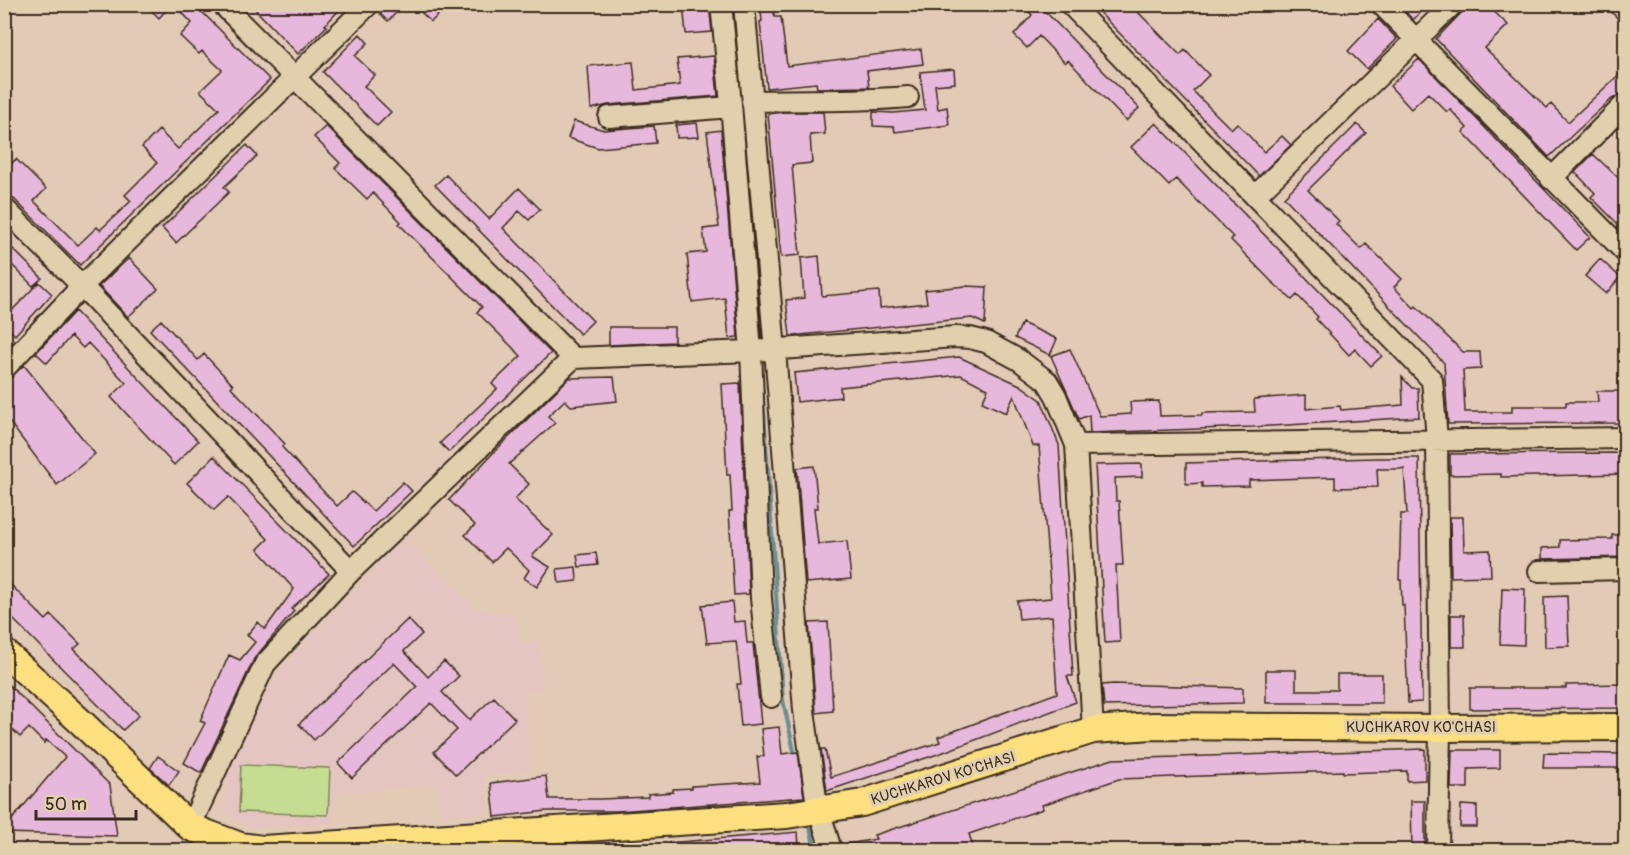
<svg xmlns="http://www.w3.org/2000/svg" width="1630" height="855" font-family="Pangolin,sans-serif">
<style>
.built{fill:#e4c5c1}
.green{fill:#c5dd93;stroke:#808458;stroke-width:1.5}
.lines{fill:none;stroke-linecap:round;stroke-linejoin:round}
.stream{stroke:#678e94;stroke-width:4}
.building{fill:#e6b8db;stroke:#3b2a1e;stroke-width:1.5}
.minor-casing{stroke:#3b2a1e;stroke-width:24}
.major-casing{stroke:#3b2a1e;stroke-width:30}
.minor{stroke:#e2cfad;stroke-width:20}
.major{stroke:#fce080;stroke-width:26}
.labels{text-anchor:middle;stroke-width:6;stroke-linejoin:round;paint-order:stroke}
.street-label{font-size:15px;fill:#3b2a1e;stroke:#e2cfad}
</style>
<rect width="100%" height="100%" fill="#e3cab6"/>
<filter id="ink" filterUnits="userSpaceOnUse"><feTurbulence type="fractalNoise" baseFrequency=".0167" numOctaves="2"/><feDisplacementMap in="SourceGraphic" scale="12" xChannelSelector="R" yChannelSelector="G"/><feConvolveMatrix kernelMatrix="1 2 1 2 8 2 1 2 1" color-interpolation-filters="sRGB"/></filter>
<g filter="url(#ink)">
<path class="built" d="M405,537L474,607L516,616L519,643L539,641L543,690L526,692L530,771L484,776L488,813L442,816L438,784L334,793L335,823L249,828L224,811L230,765L273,676Z"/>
<path class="green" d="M241,765L330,768L328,815L239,812Z"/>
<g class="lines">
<path class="stream" d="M749,202L758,317
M761,366L783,700L795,756
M809,822L815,850"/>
</g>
<path class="building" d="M145,4H172L159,18Z
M174,4H194L270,80L80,265L4,189V155L12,163L16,159L46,189L34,201L78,245L97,227L100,230L131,201L125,195L157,163L142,147L159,130L178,149L219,109L200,91L222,70L202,51L199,54L180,36L192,23Z
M250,4H345L325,25L327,26L298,54Z
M389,4H405L388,21L380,14Z
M413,4H449L431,22Z
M683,4H709L712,32L686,34Z
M760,4H772L775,17H781L787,66L921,49L923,64L867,71L869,87L817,88L816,83L767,88L760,22L762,21Z
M1022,4H1038L1139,108L1126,121L1068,60L1065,63L1039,36L1027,48L1014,35L1032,15Z
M1091,4H1128L1133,10L1135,9L1180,55L1185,50L1209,75L1193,91L1231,129L1237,123L1264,152L1282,136L1291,145L1259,176Z
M1398,4H1429L1413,20Z
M1470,4H1486L1508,25L1485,48L1547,108L1551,104L1568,122L1626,68V91L1610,100L1549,157L1436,39Z
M1604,4H1626V12L1618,19Z
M1378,19L1397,39L1367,69L1348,51Z
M360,34L368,43L355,56L375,75L364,86L391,112L377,126L323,72Z
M714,56L718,96L608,105L591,109L588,66L633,62L636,90L680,85L677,59Z
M1419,59L1590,237L1576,250L1463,132L1467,128L1450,109L1447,112L1428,93L1411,109L1390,86Z
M954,69L955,83L935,85L938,109L947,107L949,125L895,132L894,127L873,126V112L893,113L925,110L920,72Z
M784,112H823L825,134L810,135L812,163L792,165L800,255L781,257L768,114Z
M574,121L604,130L654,126L656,143L598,148L568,138Z
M697,123L699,137L677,138L676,125Z
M1156,123L1382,356L1371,366L1355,349L1349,355L1316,319L1318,317L1297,295L1292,300L1270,280L1231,240L1233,237L1176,179L1169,186L1131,147Z
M1357,124L1366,133L1308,190L1339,221L1336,224L1361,249L1366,244L1402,279L1394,287L1414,308L1416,306L1463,352H1480L1481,369L1463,370L1465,412H1512V406H1566V402H1598L1597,391H1626V423L1448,424L1444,363L1284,197Z
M326,126L551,353L449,452L440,443L497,389L492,384L521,356L477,312L482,307L399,224L401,222L373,193L367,199L335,168L340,163L314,137Z
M721,130L738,337L729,338L725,298L692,302L687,254L706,252L703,229L719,227L707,132Z
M247,145L257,156L224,187L229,192L176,243L162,228Z
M1593,154L1626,185V232L1591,197L1595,193L1575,172Z
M446,175L489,219L519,188L540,209L529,220L519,211L503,228L593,321L580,334L435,185Z
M4,240L42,278L33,286L4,257Z
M819,256L822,296L879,291L880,308L927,303L925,290L966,286L987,287L985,324L972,318L790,336L786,300L804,298L801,258Z
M129,258L158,289L128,317L99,286Z
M1600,259L1620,277L1606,294L1585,276Z
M39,282L52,294L15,335L4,325V319Z
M75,311L198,441L174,465L111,397L126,383L88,343L83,348L71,336L47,363L36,353Z
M161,320L198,360L204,354L233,385L231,387L285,444L282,447L337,506L352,492L373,511L403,482L412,491L354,546L150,330Z
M1022,323L1057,339L1050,355L1015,338Z
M609,327H674V342L609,345Z
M1070,349L1100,416L1131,414L1130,402L1159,401L1160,416L1202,415V413L1255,412L1254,399L1306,395V409L1340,406L1341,410L1403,405L1402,377L1412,388H1418L1419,417L1253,427L1090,433L1089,415L1079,419L1051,356Z
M959,357L1020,385L1041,400L1059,445L1073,676H1067L1076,702L941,753L827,791L821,749H825L831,777L940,742L938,737L1057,693L1052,616L1019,619L1017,601L1051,598L1039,446H1033L1014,396L1006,413L982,402L988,389L961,375L840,387L841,397L797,402L794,373Z
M24,365L95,454L57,485L4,415V383Z
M614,377L617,401L571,406L565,400L548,416L555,423L509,464L529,484L515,499L553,535L532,556L550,567L537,587L524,578L529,570L506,548L492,562L465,535L475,525L449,500L494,452L569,378Z
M740,383L749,594L734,595L729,511H732L730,475H727L722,384Z
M1626,453V474L1501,477V474L1450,475V454Z
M214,456L329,574L291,609L294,611L254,659L201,773L184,763L205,723L200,721L229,655L240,660L255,642L247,635L258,622L265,629L294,589L258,549L268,539L228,497L214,510L187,483Z
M1377,458H1419L1422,702L1408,703L1404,605H1402L1401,580H1399L1401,514H1407L1404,469H1377L1378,487L1335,488V477L1249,480V486L1202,487V483L1186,484V463Z
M1142,464V477L1115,478L1116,501H1119L1123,565H1116L1120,642L1105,643L1095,465Z
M814,466L818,508H814L818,544L847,541L851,579L806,583L797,468Z
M1450,517H1463L1464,551L1490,550L1491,576L1451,577Z
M1626,534V557L1542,559V548L1560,547V540L1612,539V535Z
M596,553L598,565L579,567L577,555Z
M576,567L577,581L559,583L557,569Z
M4,578L46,620L51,615L80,644L74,649L139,715L123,730L4,610Z
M1502,588L1525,589L1524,645L1500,644Z
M1567,596L1569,646L1545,647L1544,597Z
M732,602L734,622L745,621L747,643H753L761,724L741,726L737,684H741L736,641L707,643L702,605Z
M1451,615H1464L1465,647H1451Z
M408,619L422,634L404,651L428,677L444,661L459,676L442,692L469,720L494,697L515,719L456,775L434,752L457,730L431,703L352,778L338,763L417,687L394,663L314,740L299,724Z
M828,622L833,711L816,713L809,623Z
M1266,670H1296V690H1337V674H1382V703H1266Z
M4,680L110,785L117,836L4,833V829L65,757L46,740L44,743L29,728L20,737L4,721Z
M1113,684L1243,688V703L1104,706L1102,685Z
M1626,684V708L1470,709V688H1566V685Z
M779,727L782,754L798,752L804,797L618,811H547L495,817L491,783L546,776L549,799H600L648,797V794L673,792V789L692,788V786L760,782L757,757L764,756L761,729Z
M1425,749V780L1407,781V771L1343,773V771L1119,779L1042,805L1043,809L969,834L973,847L961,850H843L842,845L876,839L874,835L1113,759Z
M1452,750H1500V768L1468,769V788H1451Z
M1544,753L1626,754V768H1543Z
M158,756L179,771L169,785L150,768Z
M1411,801H1425V850H1412Z
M1461,805L1477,806V827H1460Z
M798,832L799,847L745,850H669L668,843Z"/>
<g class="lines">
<defs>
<path id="minor" d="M222,4L573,358
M721,4L731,104L751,351L761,598L771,697
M744,4L775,350L804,710L816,799L831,850
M1070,4L1432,380L1437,439L1440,728L1438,850
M1381,4L1626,253
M752,101C804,99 856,102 908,97
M609,117L731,107
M1551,179L1626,103
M1255,196L1453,4
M4,208L82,286L351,571
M4,369L82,286L369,4
M1076,445L1626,438
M1539,571L1626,569
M190,827L265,664L351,571L573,358L751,351L956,337L970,338L986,342L1019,360L1047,381L1056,396L1076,445L1093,730"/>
<path id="major" d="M4,652L82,723L190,827L240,846L263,849L787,815L862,803L1093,730L1153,726L1440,728L1626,727"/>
</defs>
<use href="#minor" class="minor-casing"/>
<use href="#major" class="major-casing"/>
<use href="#minor" class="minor"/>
<use href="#major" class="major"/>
</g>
</g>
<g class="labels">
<g class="street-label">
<text x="1421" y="732">KUCHKAROV KO'CHASI</text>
<text transform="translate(943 778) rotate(-17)" y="5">KUCHKAROV KO'CHASI</text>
</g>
</g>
<rect width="1630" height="855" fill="none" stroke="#e2cfad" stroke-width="24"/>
<rect x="12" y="12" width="1606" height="831" fill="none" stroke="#3b2a1e" stroke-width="2" filter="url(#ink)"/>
<path d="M36 810v9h100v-9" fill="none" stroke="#3b2a1e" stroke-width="3"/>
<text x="45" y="810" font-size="18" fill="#3b2a1e" stroke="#e2cfad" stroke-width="4.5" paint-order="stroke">50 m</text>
</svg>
